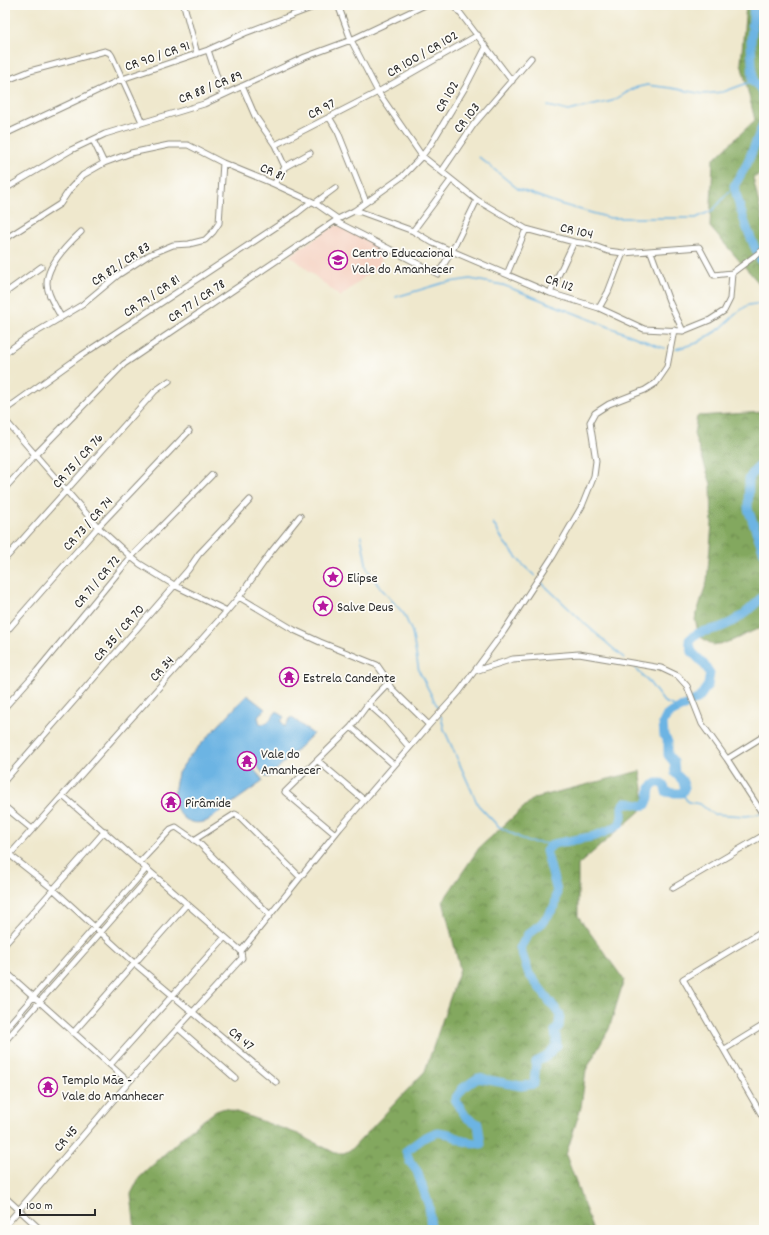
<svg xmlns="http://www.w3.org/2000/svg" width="769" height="1235" font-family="Dekko,sans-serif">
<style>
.built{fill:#f5d2c2}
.forest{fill:url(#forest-crowns);stroke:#576a44}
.water{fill:#6cb4e3;stroke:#4c7087}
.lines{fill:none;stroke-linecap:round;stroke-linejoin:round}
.stream{stroke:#6cb4e3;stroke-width:1.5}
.river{stroke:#6cb4e3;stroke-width:9}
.minor-casing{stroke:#8d8a7c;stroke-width:7}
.minor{stroke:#fff;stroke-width:5}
.labels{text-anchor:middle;stroke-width:3.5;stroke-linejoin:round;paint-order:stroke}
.street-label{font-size:14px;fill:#2b2b2b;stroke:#fdfcf7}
.poi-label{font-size:14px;fill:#2b2b2b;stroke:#fdfcf7;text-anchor:start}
</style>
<defs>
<pattern id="forest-crowns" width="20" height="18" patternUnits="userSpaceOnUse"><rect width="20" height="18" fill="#83a85e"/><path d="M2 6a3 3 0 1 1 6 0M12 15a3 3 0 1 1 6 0" fill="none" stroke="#6b894e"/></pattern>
</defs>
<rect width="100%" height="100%" fill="#fdfcf7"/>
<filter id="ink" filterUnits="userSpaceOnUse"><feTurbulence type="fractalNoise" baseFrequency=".025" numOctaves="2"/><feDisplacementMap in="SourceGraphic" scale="8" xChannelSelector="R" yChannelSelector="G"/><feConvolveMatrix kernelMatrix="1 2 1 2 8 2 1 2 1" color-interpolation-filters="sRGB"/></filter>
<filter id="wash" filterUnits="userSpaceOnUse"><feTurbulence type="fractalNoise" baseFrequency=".012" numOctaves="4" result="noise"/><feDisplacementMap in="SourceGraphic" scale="16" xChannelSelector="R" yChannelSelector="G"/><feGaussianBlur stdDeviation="0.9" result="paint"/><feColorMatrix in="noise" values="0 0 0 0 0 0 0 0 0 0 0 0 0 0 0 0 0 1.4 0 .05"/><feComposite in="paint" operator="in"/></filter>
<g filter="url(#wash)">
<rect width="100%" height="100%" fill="#efe8cd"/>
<path class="built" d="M336,225L384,249L379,265L340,297L290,255Z"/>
<path class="forest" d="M746,5H764V172L753,178L764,226V289L710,227L713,160L755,120L741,63Z
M764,412V626L729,642L713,645L699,636L695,619L707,581L712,524L711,484L694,434L697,416Z
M640,771L646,806L578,865V916L624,980L609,1029L586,1070L581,1107L566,1155L593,1230H135L131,1194L139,1178L190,1130L216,1111L225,1108L298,1134L335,1153H344L352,1149L425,1071L460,969L443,901L479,848L534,798Z"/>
<path class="water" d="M247,695L265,709L258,717L260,724L267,723L277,711L284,717L281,721L285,727L291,717L313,734L269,777H266L253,761L254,759L247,760L248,765H250L262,779V782L207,821C191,826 183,820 175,806H177L174,792L178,773L189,757Z"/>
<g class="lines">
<path class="stream" d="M548,106L568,111L612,101L634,88L647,85L671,88L703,94L723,92L753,81
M479,157L518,189L560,204L610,218H696L713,210L734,186
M396,297L443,283L470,279L503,285L655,345L664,348
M676,349L697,343L721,328L738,312L748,305L764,303
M493,523L504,542L523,565L535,576
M361,536L367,568L378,585L404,614L412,632L419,671L438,708
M541,582L584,623L624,658
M633,666L649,682L664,702L674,706H684
M441,716L444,729L448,738L478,805L498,826L528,842L553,844
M682,793L688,802L700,804L713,814L746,816L760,814"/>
<path class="river" d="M754,5L751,42L753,81L761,89L764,101
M764,122L747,164L734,186C741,215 750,240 764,266
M764,462L754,471L749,479L748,509L764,553
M431,1230L429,1206L417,1171L410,1162L406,1151L425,1137L438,1132L449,1134L463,1141L481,1144L478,1124L466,1117L455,1099L463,1088L478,1078L521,1086L534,1084L536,1062L546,1057L557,1045L555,1031L559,1026L560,1015L529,974L520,948L528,934L542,923L555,906L557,891L546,851L553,844L595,836L612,829L620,824L622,817V807L625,803C633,802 639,807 646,805L649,798L650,788L656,783H662L665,788L666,792L673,793H682L685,787L682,780L675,773L674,762L668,755V742L664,736L663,723L667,715L699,698L708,685L710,673L703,663L692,652L689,640C699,629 708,632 721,627C737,621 753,608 764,594"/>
</g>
</g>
<g filter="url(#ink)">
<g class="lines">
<defs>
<path id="minor" d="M184,5L197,54
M338,5L351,40L378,92L422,156L477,200L526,229L574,242L589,244L608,251L623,253L699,247L714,275L732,273
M454,5L512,81
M208,50L223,95
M5,81L30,71L105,51L110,53L112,56L142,122
M242,86L255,116L275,145L285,167
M329,117L338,132L366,202
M5,134L122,79L208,50L245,33L319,5
M93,140L104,163
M275,145L378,92L478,35
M442,171L474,124L531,58
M274,184L285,167L310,153
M5,189L71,150L105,134L204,104L305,57L351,40L425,5
M315,203L335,188
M354,211L361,212L413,231L433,243L550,293L599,308L644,329L683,331L710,320L724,311L730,299L732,273
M335,221L438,274L452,251L477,200
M413,231L451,180
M5,239L60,204L70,189L83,175L104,163L131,153L169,145H188L223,163L274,184L315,203L338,219
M651,252L669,301L683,331
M732,273L764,249
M507,274L526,229
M5,293L41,267
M550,293L574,242
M599,308L608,292L623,253
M61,317C56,307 47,295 47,283C47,265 69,243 81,232
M5,353L23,340L82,305L118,275L149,255L173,245L189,244L205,240L213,232L219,223L223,163
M5,410L82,355L297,213L311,202
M5,420L98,527L131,557L140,564L174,585L227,611
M5,488L35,455L124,364L338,219L354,211L403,176L422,156L431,144L466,86L486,47
M5,559L155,391L169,381
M239,597L294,630L320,642L377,665L384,675L391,688L429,725
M5,633L98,527L189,431
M475,671L513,659L579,654L661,668L678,676L687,686L702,724L727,759L764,816
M368,704L385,719L409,747
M5,707L37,671L131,557L212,475
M351,727L394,765
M727,759L764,736
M318,761L364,800
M5,780L188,570L199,554L250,500
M63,796L241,951
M5,807L32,829
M335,834L285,792L351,727L368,704L388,683
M194,840L235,814L240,817L300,877
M10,855L53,889L134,963L276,1082
M5,860L227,611L239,597L271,552L300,516
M139,863L171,829L176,827L199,843L270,915
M673,888L764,835
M764,930L683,979L764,1119
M5,944L105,831
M241,951L340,828L429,725L459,692L504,631L553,556L582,506L594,476L596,461L590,422L595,413L609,404L645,390L656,383L667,367L674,330
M5,971L129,1082
M178,1028L235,1078
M5,1029L146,869
M73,1033L187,904
M5,1041L152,874
M725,1049L764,1025
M110,1065L225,937
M5,1197L41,1230
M5,1226L129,1082L242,958L241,951"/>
</defs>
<use href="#minor" class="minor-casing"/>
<use href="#minor" class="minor"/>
</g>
</g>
<defs>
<symbol id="school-ring" viewBox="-11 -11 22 22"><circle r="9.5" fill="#fdfcf7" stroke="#b5179e" stroke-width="1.5"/><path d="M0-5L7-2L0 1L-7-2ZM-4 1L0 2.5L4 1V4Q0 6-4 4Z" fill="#b5179e"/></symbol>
<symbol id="sight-ring" viewBox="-11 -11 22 22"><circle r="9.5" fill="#fdfcf7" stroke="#b5179e" stroke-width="1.5"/><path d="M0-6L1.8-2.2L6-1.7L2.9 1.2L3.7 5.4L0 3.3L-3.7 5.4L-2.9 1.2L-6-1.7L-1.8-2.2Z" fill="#b5179e"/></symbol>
<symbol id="temple-ring" viewBox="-11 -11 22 22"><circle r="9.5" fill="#fdfcf7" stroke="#b5179e" stroke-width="1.5"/><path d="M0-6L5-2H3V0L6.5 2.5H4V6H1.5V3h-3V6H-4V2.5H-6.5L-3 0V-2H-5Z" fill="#b5179e"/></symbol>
</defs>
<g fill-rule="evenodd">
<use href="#school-ring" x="327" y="249" width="22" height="22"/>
<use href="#sight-ring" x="322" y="566" width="22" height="22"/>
<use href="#sight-ring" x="312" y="595" width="22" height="22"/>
<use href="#temple-ring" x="278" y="666" width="22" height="22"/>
<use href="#temple-ring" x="236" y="750" width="22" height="22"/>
<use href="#temple-ring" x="160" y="791" width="22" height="22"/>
<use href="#temple-ring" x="37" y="1076" width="22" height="22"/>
</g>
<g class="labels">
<g class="street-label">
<text transform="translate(422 53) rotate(-30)" y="5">CR 100 / CR 102</text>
<text transform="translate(157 55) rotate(-19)" y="5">CR 90 / CR 91</text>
<text transform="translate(210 86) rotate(-22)" y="5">CR 88 / CR 89</text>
<text transform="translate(446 96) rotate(-60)" y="5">CR 102</text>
<text transform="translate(321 108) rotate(-27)" y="5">CR 97</text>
<text transform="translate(466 117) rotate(-52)" y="5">CR 103</text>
<text transform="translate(273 171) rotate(23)" y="5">CR 81</text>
<text transform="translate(577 230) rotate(13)" y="5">CR 104</text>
<text transform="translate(120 263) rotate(-34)" y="5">CR 82 / CR 83</text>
<text transform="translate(560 282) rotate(19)" y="5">CR 112</text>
<text transform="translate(151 295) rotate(-34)" y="5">CR 79 / CR 81</text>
<text transform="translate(196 300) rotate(-34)" y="5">CR 77 / CR 78</text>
<text transform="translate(77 460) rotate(-48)" y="5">CR 75 / CR 76</text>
<text transform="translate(87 523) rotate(-48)" y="5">CR 73 / CR 74</text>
<text transform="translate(96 581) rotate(-50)" y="5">CR 71 / CR 72</text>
<text transform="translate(118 632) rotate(-49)" y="5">CR 35 / CR 70</text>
<text transform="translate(161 668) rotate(-48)" y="5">CR 34</text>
<text transform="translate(242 1038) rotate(40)" y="5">CR 47</text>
<text transform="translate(65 1138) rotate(-49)" y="5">CR 45</text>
</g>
<g class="poi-label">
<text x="352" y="257">Centro Educacional<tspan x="352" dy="16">Vale do Amanhecer</tspan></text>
<text x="347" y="582">Elipse</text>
<text x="337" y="611">Salve Deus</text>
<text x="303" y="682">Estrela Candente</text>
<text x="261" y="758">Vale do<tspan x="261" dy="16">Amanhecer</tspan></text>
<text x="185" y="807">Pirâmide</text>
<text x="62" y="1084">Templo Mãe -<tspan x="62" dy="16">Vale do Amanhecer</tspan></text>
</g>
</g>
<rect width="769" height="1235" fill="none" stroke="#fdfcf7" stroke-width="20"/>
<path d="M20 1209v6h75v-6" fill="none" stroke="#2b2b2b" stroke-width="2"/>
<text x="26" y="1209" font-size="12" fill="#2b2b2b" stroke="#fdfcf7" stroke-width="3" paint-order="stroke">100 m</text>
</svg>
